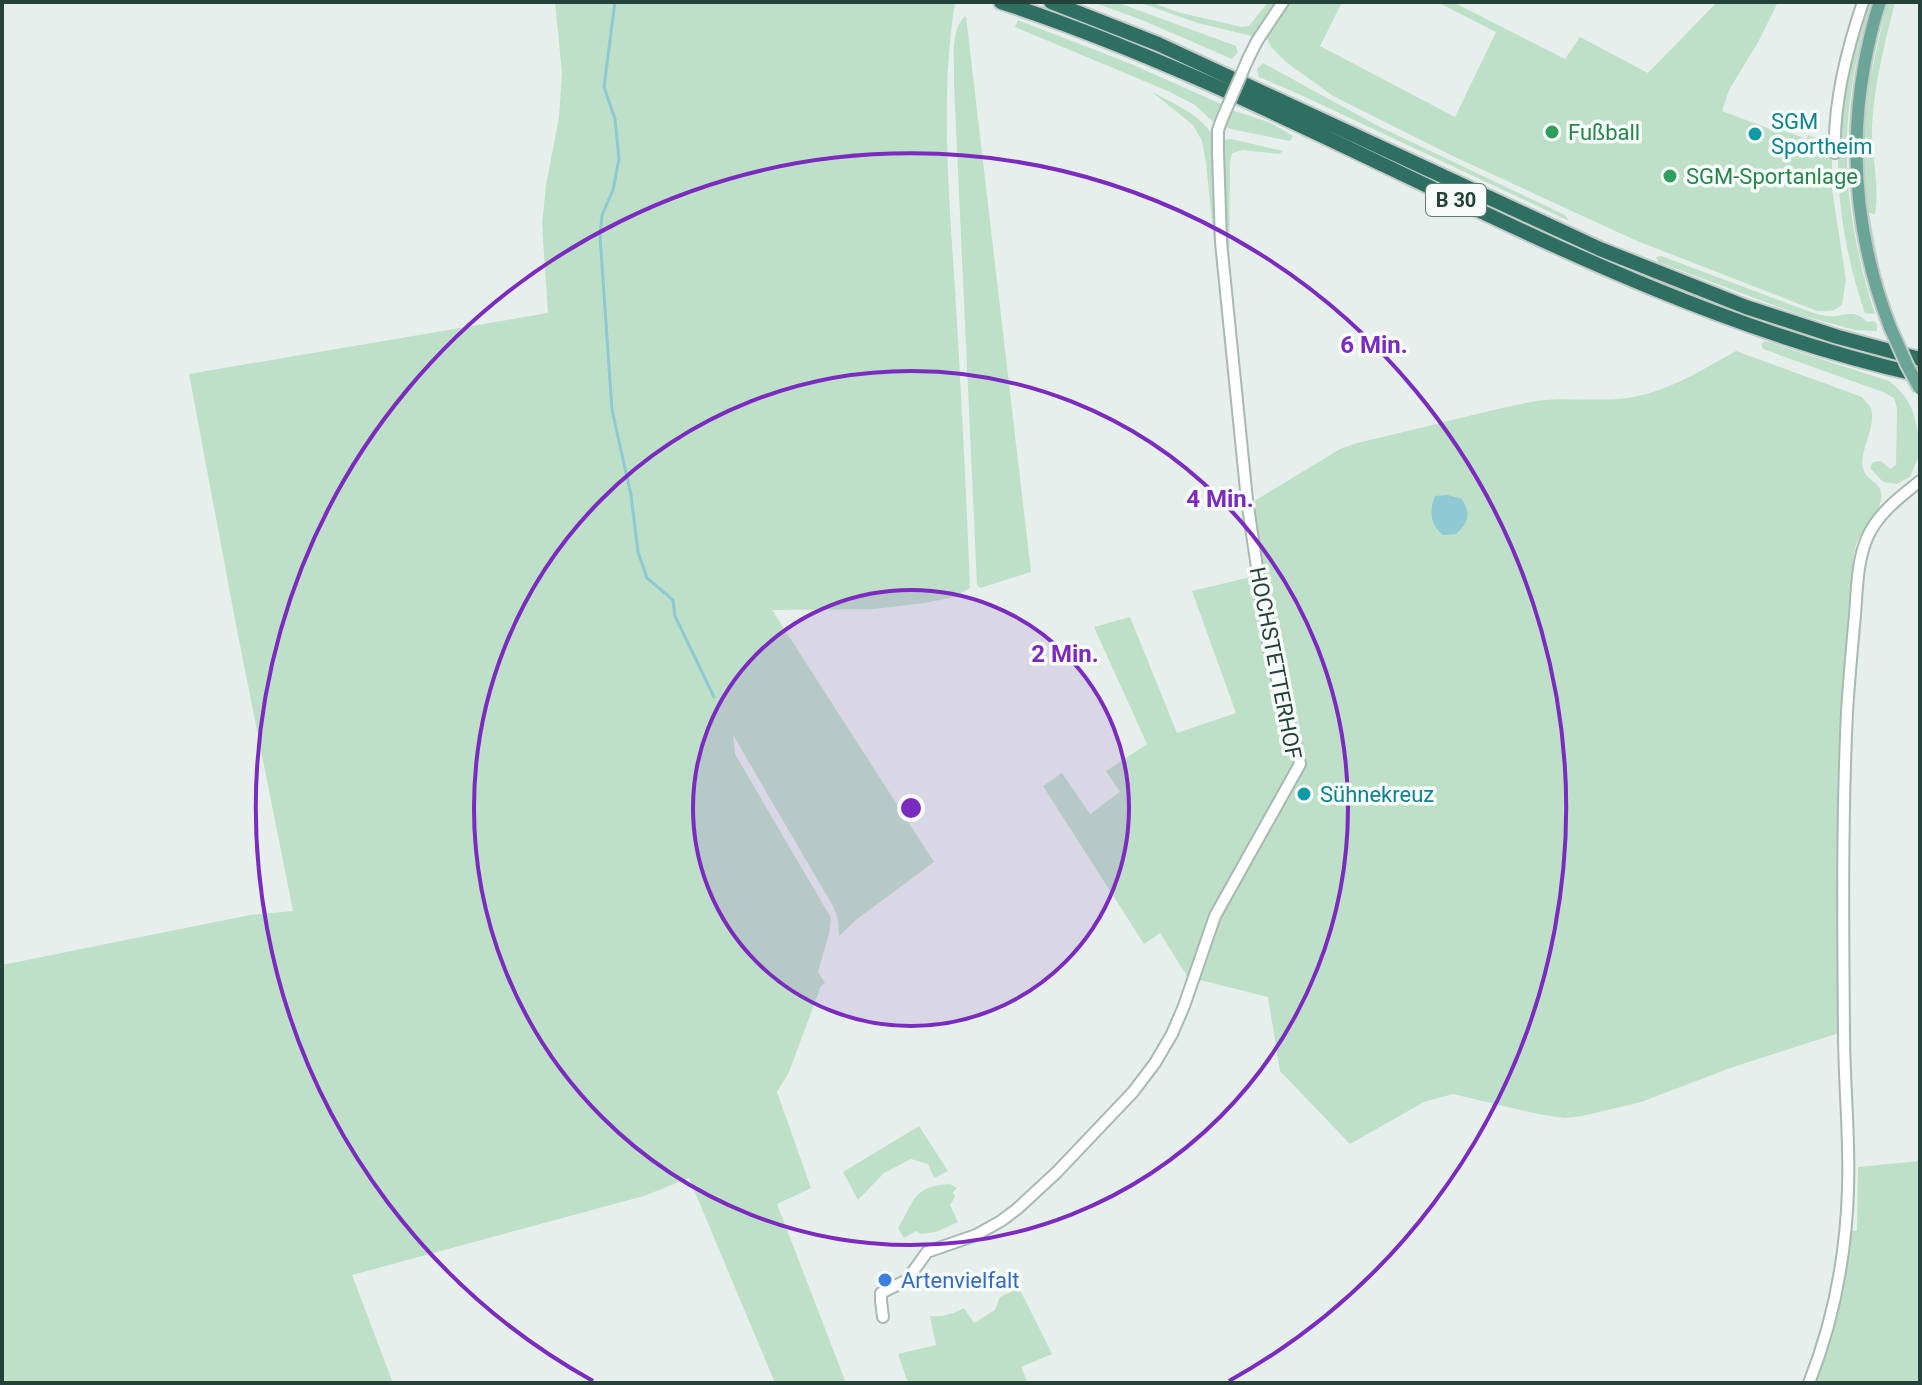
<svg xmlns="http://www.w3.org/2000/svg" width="1922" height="1385" font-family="Roboto,sans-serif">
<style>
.green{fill:#bfe0c8}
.water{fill:#8ec9d4}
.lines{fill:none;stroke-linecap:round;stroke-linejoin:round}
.stream{stroke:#8ec9d4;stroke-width:3}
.minor-casing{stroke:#a8b8b2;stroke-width:14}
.major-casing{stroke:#c2cac8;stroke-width:16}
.highway-casing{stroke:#c2cac8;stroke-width:18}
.minor{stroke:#fff;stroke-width:10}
.major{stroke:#6aa596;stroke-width:12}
.highway{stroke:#2f6f62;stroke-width:14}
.minor-bridge-casing{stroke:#a8b8b2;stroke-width:14;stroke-linecap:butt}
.major-bridge-casing{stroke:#c2cac8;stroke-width:16;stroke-linecap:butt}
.minor-bridge{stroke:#fff;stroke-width:10}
.major-bridge{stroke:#6aa596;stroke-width:12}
.ring{fill:none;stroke:#7b2cbf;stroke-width:4}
.leisure-dot{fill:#2e9e5b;stroke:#f7fbf9;stroke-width:3}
.culture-dot{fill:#0f9aa8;stroke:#f7fbf9;stroke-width:3}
.shop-dot{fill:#3f7fe0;stroke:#f7fbf9;stroke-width:3}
.labels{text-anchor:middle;stroke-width:7;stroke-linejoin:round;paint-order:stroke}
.shield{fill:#f7fbf9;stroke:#637a73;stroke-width:2}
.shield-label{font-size:20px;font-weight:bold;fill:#24423a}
.culture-label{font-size:22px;fill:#0d838f;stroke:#f7fbf9;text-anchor:start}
.leisure-label{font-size:22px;fill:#27864d;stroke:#f7fbf9;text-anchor:start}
.street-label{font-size:22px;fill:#24423a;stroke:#f7fbf9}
.shop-label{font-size:22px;fill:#366cbe;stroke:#f7fbf9;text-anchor:start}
.centre{fill:#7b2cbf;stroke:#f7fbf9;stroke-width:4}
.ring-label{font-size:24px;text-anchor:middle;font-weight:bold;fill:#7b2cbf;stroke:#f7fbf9;stroke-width:7;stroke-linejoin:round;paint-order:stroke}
</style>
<rect width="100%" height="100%" fill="#e6efeb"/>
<path class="green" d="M555,2H955C940,94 949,196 955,289C961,388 966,488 970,588L954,597L925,603L874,609L772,610L934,862L857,919L839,936L838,920L834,908L733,735L735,754L831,918L829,934L818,972L825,983L821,986L789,1072L777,1092L811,1188L777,1204L846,1383H775L689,1178L644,1196L352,1275L393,1383H2V965L250,915L293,911L237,630L189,374L548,313L542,224L546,185L559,117L562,73Z
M1092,2H1116L1236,46L1238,52L1232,59L1142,20Z
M1138,2H1151L1177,12L1242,27L1249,26L1268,2H1278L1259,30L1252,36L1198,23Z
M1287,2H1342L1320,46L1455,117L1496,32L1437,2H1453L1565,59L1580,37L1648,73L1717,2H1778L1757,44L1729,90L1722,111L1778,132L1780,129L1807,139L1808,135L1832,145V189L1846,280L1842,304C1837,312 1826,311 1817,311L1637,241L1457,158L1333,96L1286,62L1271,47L1267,38L1271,28Z
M1865,2H1871C1863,32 1855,63 1851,93C1840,167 1852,244 1875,314L1865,313C1841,245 1832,170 1842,99C1846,66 1857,34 1865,2Z
M1887,2H1895C1885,43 1874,84 1872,126C1871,155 1880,185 1875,214L1869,213L1881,277L1892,320L1872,258L1863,184L1862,147L1869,84Z
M966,16L1031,572L980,588L977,585L954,84C955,64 949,28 966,16Z
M1018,20L1131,64L1221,104L1213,122L1195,105L1168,91L1015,27Z
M1263,63L1380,127L1565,215L1569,221L1301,95L1259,77L1257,69Z
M1152,92C1172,103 1198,113 1211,133L1219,266L1218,280L1206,163L1202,141L1193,125Z
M1232,110L1271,123L1293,136L1290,141L1231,129L1226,127Z
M1231,139L1283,151L1279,154L1243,150L1232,153L1230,163L1229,266L1227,268L1220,146L1224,140Z
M1661,256L1816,314C1822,315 1830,317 1836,316C1848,314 1857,311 1867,322L1874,321L1877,325V331L1855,330L1800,315L1658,262L1656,257Z
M1765,341L1889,381C1914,401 1916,417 1920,448V453L1910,477L1897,484L1883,482L1870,468L1873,462L1881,461L1890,469L1896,465L1897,408L1894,398L1883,392L1763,349L1761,344Z
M1736,351L1862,397C1862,398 1869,405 1870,406C1879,426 1856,453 1864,471C1869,483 1884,482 1881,500C1878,516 1863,527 1857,542C1853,553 1853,567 1852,578C1846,618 1846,659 1844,699C1838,810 1839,921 1839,1033L1733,1067L1641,1102L1582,1116L1565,1118L1538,1114L1453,1094L1424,1102L1350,1144L1280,1071L1268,997L1196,979L1218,919L1303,765L1272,649L1253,504L1256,500L1340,449L1357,443C1415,430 1472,414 1531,402C1559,397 1589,401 1617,399C1662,396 1698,372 1736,351Z
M1255,576L1296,758L1292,772L1211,919L1190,981L1160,933L1144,944L1043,786L1062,773L1090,814L1120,792L1106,771L1147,744L1094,627L1130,617L1177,733L1236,713L1192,591Z
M919,1126L948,1171L934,1178L928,1164L911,1159L884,1173L858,1200L843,1172Z
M1920,1161V1383H1813L1835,1322L1840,1297L1849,1230L1857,1231L1858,1167Z
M950,1184L957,1188L953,1192L955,1197L950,1205L958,1222L936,1232L921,1234L916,1231L904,1238L898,1228C915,1200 913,1186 950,1184Z
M1019,1288L1052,1354L1021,1367L1028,1383H908L898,1354L936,1345L930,1316C943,1317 953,1314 964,1308L974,1323L995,1310L1000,1297Z"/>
<path class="water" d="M1447,495L1462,499C1471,516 1469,521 1456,534L1443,535C1430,524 1429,511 1435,496Z"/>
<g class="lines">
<path class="stream" d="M615,2L604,87L615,119L619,159L613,190L602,215L600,236L612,410L631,495L638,552L647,578L673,600L675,616L714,697"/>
<defs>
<path id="minor" d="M1248,59L1257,41L1283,2
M1835,153C1833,102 1847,49 1863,2
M883,1317L881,1301V1293L907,1280L927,1252L976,1235L1001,1221L1017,1209L1057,1172L1133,1092L1155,1063L1172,1034L1184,1006L1215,916L1300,764L1297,749L1270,655L1247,500L1221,242L1218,152V130L1222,119
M1809,1383C1834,1320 1846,1256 1848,1189C1850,1137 1844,1084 1844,1032C1843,925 1842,818 1847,712C1849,679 1852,647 1855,615C1857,589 1857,562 1867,538C1878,513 1900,497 1920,481"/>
<path id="major" d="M1880,2C1873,21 1869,41 1865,61C1848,151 1857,241 1890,327"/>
<path id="highway" d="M1001,2C1316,105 1594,302 1920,375
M1051,2L1158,44L1600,249L1746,307L1838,337L1920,359"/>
</defs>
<use href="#minor" class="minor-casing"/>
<use href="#major" class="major-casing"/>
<use href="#highway" class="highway-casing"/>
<use href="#minor" class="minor"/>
<use href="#major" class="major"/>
<use href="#highway" class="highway"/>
<defs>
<path id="minor-bridge" d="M1222,119L1248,59"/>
<path id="major-bridge" d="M1890,327L1907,365L1920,389"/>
</defs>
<use href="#minor-bridge" class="minor-bridge-casing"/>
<use href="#major-bridge" class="major-bridge-casing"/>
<use href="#minor-bridge" class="minor-bridge"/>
<use href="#major-bridge" class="major-bridge"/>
</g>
<circle cx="911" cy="808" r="218" fill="#7b2cbf" fill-opacity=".12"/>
<g class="ring">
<circle cx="911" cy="808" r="218"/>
<circle cx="911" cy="808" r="437"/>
<path d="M593 1381A655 655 0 1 1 1229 1381"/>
</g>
<g class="leisure-dot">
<circle cx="1552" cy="132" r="8"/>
<circle cx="1670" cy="176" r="8"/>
</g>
<g class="culture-dot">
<circle cx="1755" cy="134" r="8"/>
<circle cx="1304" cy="794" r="8"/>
</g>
<circle class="shop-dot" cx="885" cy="1280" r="8"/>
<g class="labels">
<rect class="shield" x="1426" y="184" width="60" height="32" rx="6"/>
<g class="shield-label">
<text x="1456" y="207">B 30</text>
</g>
<g class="culture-label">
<text x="1771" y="129">SGM<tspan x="1771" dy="25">Sportheim</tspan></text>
<text x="1320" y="802">Sühnekreuz</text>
</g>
<g class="leisure-label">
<text x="1568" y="140">Fußball</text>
<text x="1686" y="184">SGM-Sportanlage</text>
</g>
<g class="street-label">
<text transform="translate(1276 663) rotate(79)" y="8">HOCHSTETTERHOF</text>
</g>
<g class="shop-label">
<text x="901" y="1288">Artenvielfalt</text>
</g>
</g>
<circle cx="911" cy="808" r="12" class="centre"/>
<g class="ring-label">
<text x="1374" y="353">6 Min.</text>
<text x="1220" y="507">4 Min.</text>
<text x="1065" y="662">2 Min.</text>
</g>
<rect width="1922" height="1385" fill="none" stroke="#24423a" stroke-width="8"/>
</svg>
